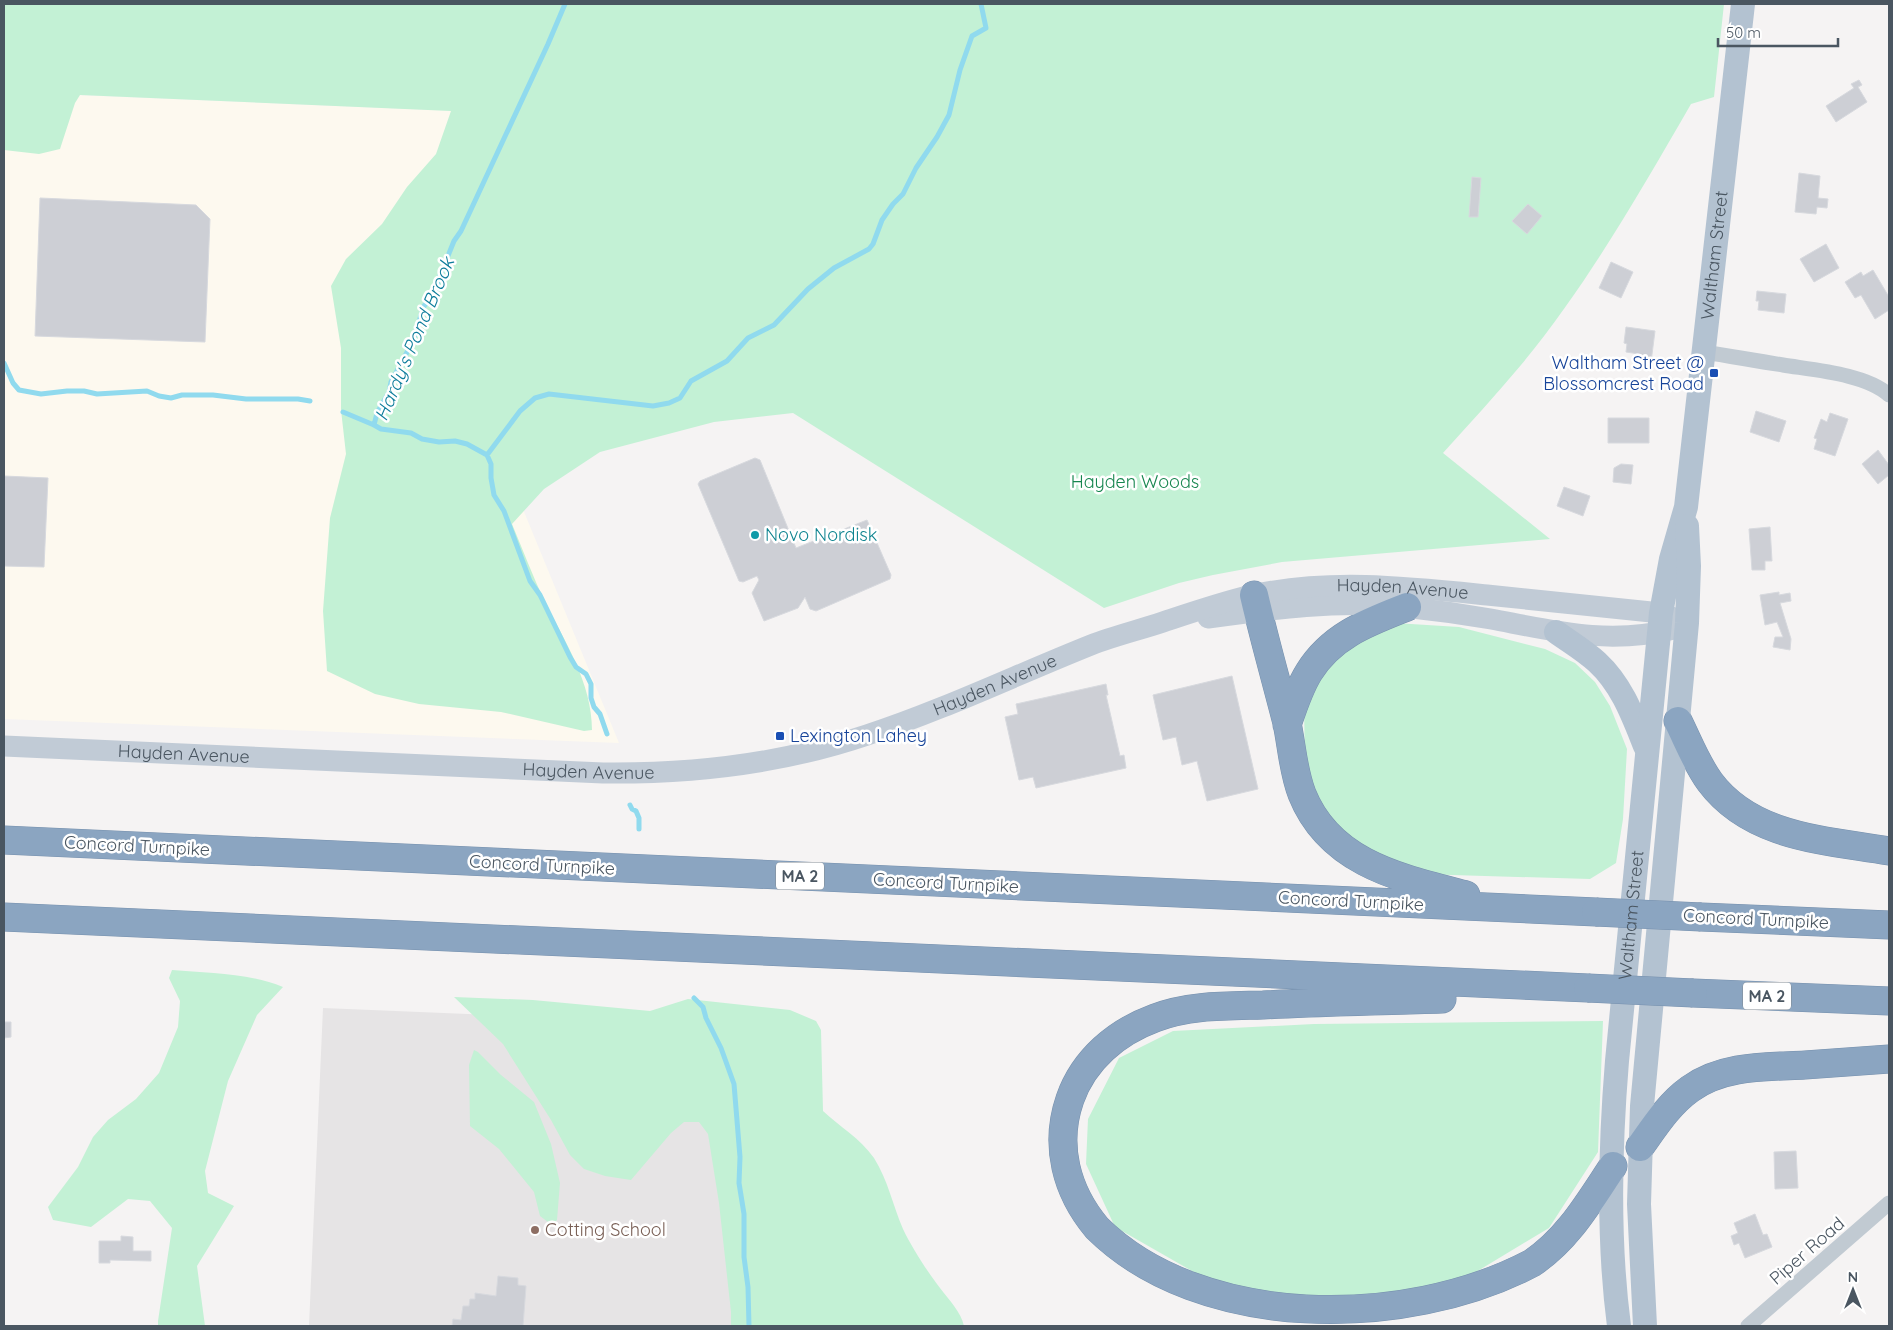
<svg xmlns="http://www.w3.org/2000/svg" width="1893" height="1330" font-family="Quicksand,sans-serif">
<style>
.commercial{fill:#fdf9ef}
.education{fill:#e6e4e5}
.green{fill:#c3f1d5}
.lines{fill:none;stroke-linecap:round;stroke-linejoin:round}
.stream{stroke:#90daee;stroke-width:5}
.building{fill:#cdcfd5;stroke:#d7d9de}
.highway-casing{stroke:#7690ad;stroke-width:29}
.street{stroke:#c1cad2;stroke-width:15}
.secondary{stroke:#c1cbd6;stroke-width:21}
.primary{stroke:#b3c2d1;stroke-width:24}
.highway{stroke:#8ba5c1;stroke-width:28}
.highway-bridge-casing{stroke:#7690ad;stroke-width:29;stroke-linecap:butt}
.highway-bridge{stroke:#8ba5c1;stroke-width:28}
.transit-dot{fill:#1a4fb4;stroke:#fff;stroke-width:2}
.culture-dot{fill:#0f9aa8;stroke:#fff;stroke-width:2}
.education-dot{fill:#8d6e63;stroke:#fff;stroke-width:2}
.labels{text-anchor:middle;stroke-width:5;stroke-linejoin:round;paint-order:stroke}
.shield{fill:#fff;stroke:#808990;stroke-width:1}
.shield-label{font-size:16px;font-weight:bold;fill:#4a5661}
.street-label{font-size:18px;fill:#4a5661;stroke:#fff}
.transit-label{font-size:18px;fill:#164399;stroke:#fff;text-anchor:end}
.park-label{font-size:18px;fill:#17864f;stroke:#fff}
.culture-label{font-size:18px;fill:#0d838f;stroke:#fff;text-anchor:start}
.education-label{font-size:18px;fill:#785e54;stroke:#fff;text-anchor:start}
.water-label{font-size:19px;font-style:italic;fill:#0c7c9b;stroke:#fff}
</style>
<rect width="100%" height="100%" fill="#f5f3f3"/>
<path class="commercial" d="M4,92L622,118L497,446L619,743L4,719Z"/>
<path class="education" d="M323,1008L706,1024L767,1326H309Z"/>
<path class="green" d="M4,4H1724L1714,97L1691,104C1639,194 1587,285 1521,365C1496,395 1469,424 1443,453L1550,539L1282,562L1213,575L1179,583L1104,608L793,413L714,422L600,452L544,489L512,524C523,550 533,577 545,602C565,642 592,683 592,730L584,731L501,712L419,704L375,694L327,671L323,611L330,518L346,454L341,410V348L331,286L346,259L382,224L407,187L436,154L451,111L80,95L75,103L60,149L39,154L4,150Z
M1395,623L1459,627L1545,649L1575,663L1595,682L1610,706L1627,749L1623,819L1616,863L1590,879L1419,874L1362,852L1325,811L1305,767L1304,704L1334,653Z
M172,970C208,973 250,973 283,987L257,1015L228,1081L205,1171L208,1193L234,1206L197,1266L205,1326H158V1321L172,1228L150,1201L128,1199L91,1227L53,1220L48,1207L78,1167L93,1137L108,1120L136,1099L159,1073L178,1027L180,1001L169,978Z
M454,997L533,1000L650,1011L688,999L790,1010L816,1021L821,1030L823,1111C840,1127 860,1138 874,1158C888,1180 893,1206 903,1229C912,1248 927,1271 940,1288C949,1300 961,1312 964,1326H731V1312L719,1203L708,1134L699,1122H684L671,1133L631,1180L605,1176L584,1169L570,1155L551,1120L503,1044Z
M1603,1021L1598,1152L1549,1228L1476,1272L1414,1296L1301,1306L1220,1287L1115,1227L1086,1164L1088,1119L1119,1058L1173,1031L1314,1024Z
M474,1050L478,1052L501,1075L534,1102L551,1144L560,1183L557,1220L552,1225L540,1216L534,1192L499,1149L470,1126L469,1065Z"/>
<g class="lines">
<path class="stream" d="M565,4L548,44L461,231L454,241L439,278L436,292L424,306L412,343L391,382L389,392L377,413L374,425L381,429L411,433L422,439L439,442L455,441L467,444L487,455L491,464V478L494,495L504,511L530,581L540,595L570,657L576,667L586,674L591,684V698L594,707L600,714L607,734
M4,363L13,383L19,390L41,394L67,391H84L97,394L147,391L159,396L171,398L182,395H213L246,399H298L310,401
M343,412L374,425
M487,455L520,411L535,398L549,394L653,406L669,403L680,398L691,381L727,361L748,338L774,325L808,289L834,268L869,249L873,244L882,220L893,204L903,194L916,168L937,137L949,115L960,70L972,36L986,28L981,4
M630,805L632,809L636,811L639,818V829
M694,998L703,1007L706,1018L721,1048L734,1084L740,1157L739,1183L744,1214V1257L748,1287L749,1326"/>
</g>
<path class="building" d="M1859,80L1862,85L1858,87L1867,102L1836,122L1826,106L1854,88L1851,84Z
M1799,173L1820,176L1818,198L1828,199L1827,208L1817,207L1816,214L1795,212Z
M1472,177L1481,178L1478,217H1469Z
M40,198L196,205L210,219L205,342L35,336Z
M1528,204L1542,216L1527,234L1512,221Z
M1826,244L1839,268L1814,282L1800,259Z
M1611,262L1633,272L1621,298L1599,288Z
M1873,270L1889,297V310L1875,319L1861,295L1855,298L1845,282L1861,272L1863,276Z
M1757,291L1786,294L1784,313L1758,310L1759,301H1756Z
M1626,327L1655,331L1650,370L1637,368L1639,354L1626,352L1627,344L1624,343Z
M1756,411L1786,421L1779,442L1750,432Z
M1830,413L1848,419L1835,456L1814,449L1817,439L1814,438L1821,419L1827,422Z
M1608,418H1649V443H1608Z
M1878,450L1889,465V475L1878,484L1862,464Z
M755,458L760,460L796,548L867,520L891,575L890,579L816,611L810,609L805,597L798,608L764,621L752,593L759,580L757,576L743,582L739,581L698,484L700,481Z
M1621,464L1633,465L1631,484L1613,482L1614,468Z
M4,476L48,478L44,567L4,566Z
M1564,487L1590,496L1583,516L1557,506Z
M1770,527L1772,561H1765V570H1752L1749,529Z
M1779,592V595L1790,593L1791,601L1780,603L1791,639L1790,650L1773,647L1775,637H1783L1777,622L1765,625L1760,595Z
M1232,676L1258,789L1207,801L1197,761L1182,765L1176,737L1163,740L1153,695Z
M1106,684L1108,695H1106L1120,756L1124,755L1126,768L1036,788L1033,777L1019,780L1005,717L1018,714L1016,704Z
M4,1022H11V1037L4,1038Z
M1796,1151L1798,1188L1775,1189L1774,1152Z
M1755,1214L1763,1235L1767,1234L1772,1247L1745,1258L1739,1243L1734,1245L1731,1236L1738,1233L1734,1223Z
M121,1236L133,1237V1251H151V1261L110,1260V1263H99V1241H121Z
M498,1276L518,1278V1285L526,1286L523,1326H452L453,1319L461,1320L463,1306H469L470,1299H475V1293L496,1296Z"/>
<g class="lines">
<defs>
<path id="highway" d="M1254,595C1264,638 1276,680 1287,723C1292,747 1293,771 1302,794C1330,864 1401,878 1466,895
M1678,721C1688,741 1696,763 1710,782C1752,838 1826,840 1889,851
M1287,725C1293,707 1299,688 1309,672C1332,635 1369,622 1407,607
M4,840L1596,912
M4,917L1588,988
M1701,917L1889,925
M1693,993L1889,1001
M1442,999C1383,1001 1323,1002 1263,1005C1227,1006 1189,1005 1155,1018C1117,1032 1084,1059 1070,1099C1054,1145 1066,1191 1097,1228C1200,1330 1405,1330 1532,1263C1568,1239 1589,1202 1613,1166
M1640,1147C1655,1126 1669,1104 1690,1089C1723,1065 1766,1067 1805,1065C1833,1063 1861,1061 1889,1059"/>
</defs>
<use href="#highway" class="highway-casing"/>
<path class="street" d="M1704,352C1730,356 1757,361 1783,365C1814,370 1866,374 1889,395
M1748,1326L1889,1203"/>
<g class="secondary">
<path d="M1208,618C1273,609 1339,600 1404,607C1433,610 1462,614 1491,619C1555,631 1608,645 1674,629"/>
<path id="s1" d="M4,746L603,773C693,774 782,764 867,735C943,710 1016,675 1091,645C1114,636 1139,630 1163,622C1193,612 1222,602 1252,595C1330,578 1409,587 1487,595C1545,601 1603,607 1661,613L1687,623"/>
</g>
<g class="primary">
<path d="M1556,632C1570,642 1585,651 1597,662C1622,685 1633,716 1645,746"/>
<path id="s2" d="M1619,1326C1608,1242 1610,1146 1617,1061L1661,613L1671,559L1686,507L1743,4"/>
<path d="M1645,1326L1639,1204L1642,1106L1687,623L1689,566L1687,526"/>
</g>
<use href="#highway" class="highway"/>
<defs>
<path id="highway-bridge" d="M1596,912L1701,917
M1588,988L1693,993"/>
</defs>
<use href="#highway-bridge" class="highway-bridge-casing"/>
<use href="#highway-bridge" class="highway-bridge"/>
</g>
<g class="transit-dot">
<rect x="1709" y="368" width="10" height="10" rx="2.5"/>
<rect x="775" y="731" width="10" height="10" rx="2.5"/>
</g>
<circle class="culture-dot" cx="755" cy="535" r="5"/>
<circle class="education-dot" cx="535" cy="1230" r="5"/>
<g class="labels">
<g class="shield">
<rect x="776" y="862.5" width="48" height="27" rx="4"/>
<rect x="1743" y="982.5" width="48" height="27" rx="4"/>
</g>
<g class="shield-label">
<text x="800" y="882">MA 2</text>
<text x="1767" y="1002">MA 2</text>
</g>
<g class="street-label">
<text dy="6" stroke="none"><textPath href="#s2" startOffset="1078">Waltham Street</textPath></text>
<text dy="6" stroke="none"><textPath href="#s1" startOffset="1429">Hayden Avenue</textPath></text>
<text dy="6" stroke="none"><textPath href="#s1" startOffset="1005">Hayden Avenue</textPath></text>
<text dy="6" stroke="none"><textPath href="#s1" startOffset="180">Hayden Avenue</textPath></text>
<text dy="6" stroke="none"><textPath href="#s1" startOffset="585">Hayden Avenue</textPath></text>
<text transform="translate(137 846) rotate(3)" y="6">Concord Turnpike</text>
<text transform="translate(542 865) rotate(3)" y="6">Concord Turnpike</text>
<text transform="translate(946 883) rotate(3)" y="6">Concord Turnpike</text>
<text transform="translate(1351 901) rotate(3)" y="6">Concord Turnpike</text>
<text dy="6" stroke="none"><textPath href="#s2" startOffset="412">Waltham Street</textPath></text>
<text transform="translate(1756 919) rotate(3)" y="6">Concord Turnpike</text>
<text transform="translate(1807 1251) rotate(-41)" y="6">Piper Road</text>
</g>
<g class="transit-label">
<text x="1704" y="369">Waltham Street @<tspan x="1704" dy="21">Blossomcrest Road</tspan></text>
<text x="790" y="742" text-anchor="start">Lexington Lahey</text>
</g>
<g class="park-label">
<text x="1135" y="488">Hayden Woods</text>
</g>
<g class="culture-label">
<text x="765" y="541">Novo Nordisk</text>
</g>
<g class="education-label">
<text x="545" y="1236">Cotting School</text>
</g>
<g class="water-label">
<text transform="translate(414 339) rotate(-67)" y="7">Hardy's Pond Brook</text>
</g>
</g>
<rect width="1893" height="1330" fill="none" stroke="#4a5661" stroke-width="10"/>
<g transform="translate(1853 1290)" stroke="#ffffff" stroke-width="4" paint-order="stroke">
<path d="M0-4L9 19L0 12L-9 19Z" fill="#4a5661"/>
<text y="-8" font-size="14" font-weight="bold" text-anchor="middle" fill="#4a5661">N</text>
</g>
<path d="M1718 38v8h120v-8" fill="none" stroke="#4a5661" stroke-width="2.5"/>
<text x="1726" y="38" font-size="15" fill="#4a5661" stroke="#ffffff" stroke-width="4" paint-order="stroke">50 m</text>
</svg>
